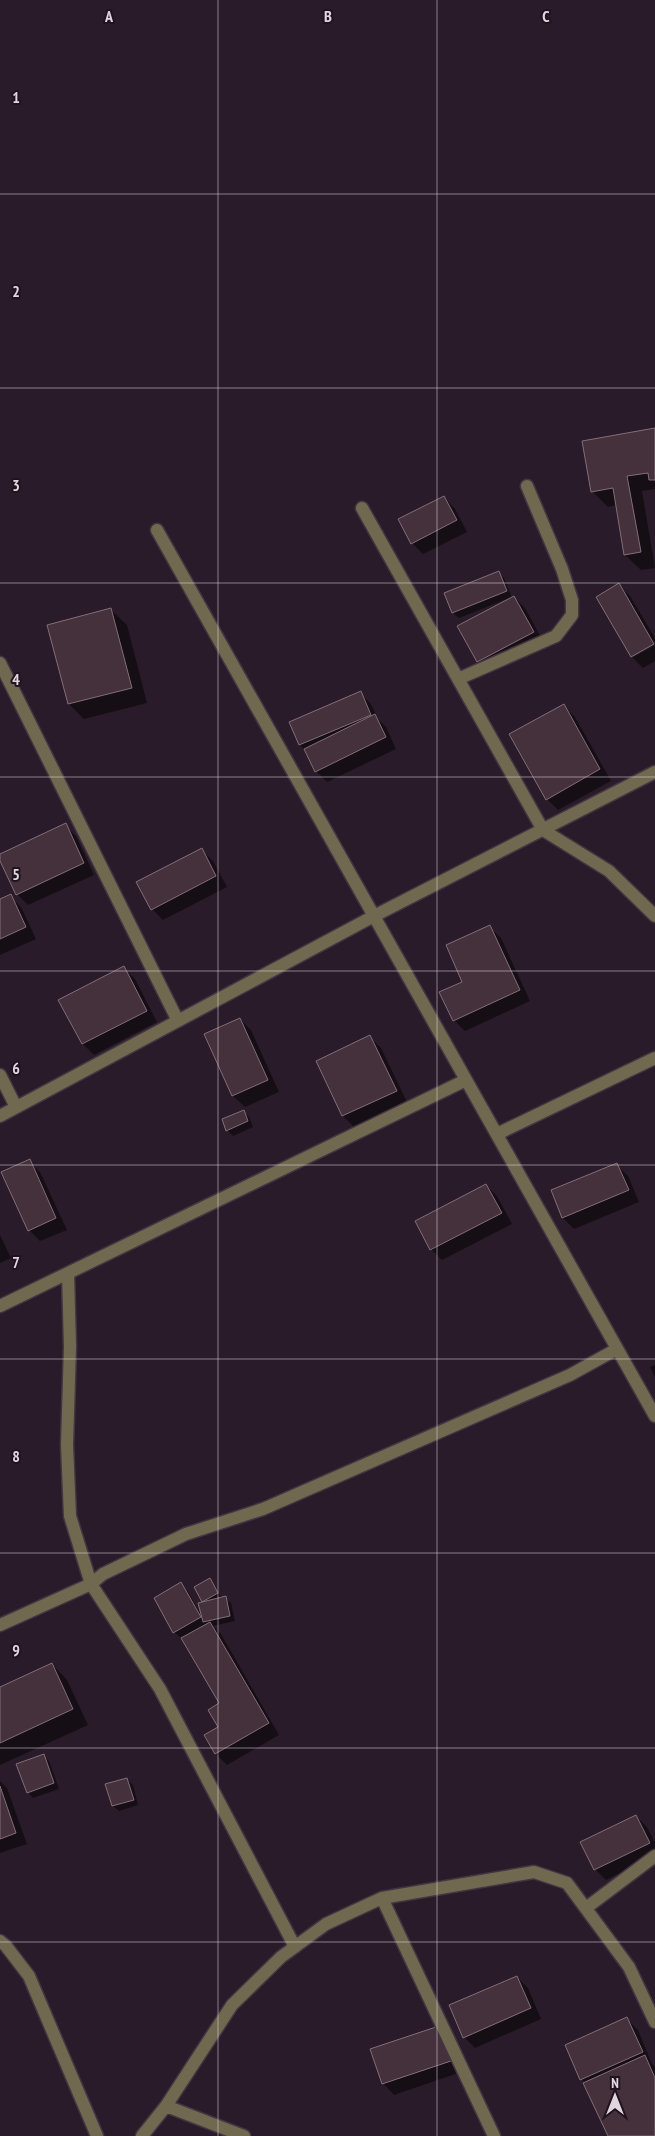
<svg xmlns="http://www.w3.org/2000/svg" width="655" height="2136" font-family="'PT Sans Narrow',sans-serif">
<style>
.shadow{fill:#0007}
.building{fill:#45313c;stroke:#846d79}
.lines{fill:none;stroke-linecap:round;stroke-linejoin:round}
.minor-casing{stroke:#433542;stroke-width:15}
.minor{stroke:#71694f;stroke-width:12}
.grid{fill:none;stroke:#e0d6df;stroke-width:1;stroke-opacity:0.55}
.grid-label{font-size:16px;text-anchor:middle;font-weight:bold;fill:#e0d6df;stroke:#20121f;stroke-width:4;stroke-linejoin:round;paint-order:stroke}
</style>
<rect width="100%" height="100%" fill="#291b29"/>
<path class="shadow" d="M655,430V489L642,491L655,568L641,570L625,555L617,505L608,507L592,491Z
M444,497L455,509L467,532L423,554L412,543Z
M498,573L504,578L512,598L514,597L525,608L544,643L489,672L478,661L509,598L459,618L453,613L446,594Z
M619,585L630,596L655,638V642L633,654V657L655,645V661L643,668L632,657L598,597Z
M111,610L127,625L147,703L84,719L69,704Z
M360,693L371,704L378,719L386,727L396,749L327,782L316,771L306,751L300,745Z
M564,706L575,717L611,781L558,810L547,799Z
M65,825L76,836L94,875L28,905L17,894L0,855Z
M202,850L213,861L227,887L163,920L152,909Z
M10,896L21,907L36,939L0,955V900Z
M489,927L501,938L530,1001L465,1031L454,1020L464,982Z
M124,968L135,979L157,1022L94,1055L83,1044Z
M240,1019L251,1030L279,1092L245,1107L233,1096L206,1035Z
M370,1037L381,1048L407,1102L354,1127L343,1116L317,1061Z
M243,1111L249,1117L253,1127L233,1136L227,1130Z
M29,1161L40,1172L67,1230L40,1241L29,1230Z
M617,1165L628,1176L639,1202L574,1229L563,1218L552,1191Z
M486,1185L497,1196L512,1224L442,1260L431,1249Z
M0,1235L11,1258L0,1263Z
M655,1365V1377L650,1367Z
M210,1580L222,1598H225L231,1603L235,1621L213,1626L221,1634L279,1735L227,1765L216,1754L205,1735L219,1727L220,1704L182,1636L180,1637L174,1632L181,1584L187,1590L202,1616L205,1603L203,1601Z
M52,1664L67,1680L88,1725L0,1765V1688Z
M44,1756L49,1761L59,1789L33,1798L28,1792Z
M127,1779L133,1785L138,1805L119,1811L113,1806Z
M0,1781L7,1788L27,1844L0,1853Z
M636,1816L647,1827L655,1843V1856L606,1880L595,1869Z
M517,1977L528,1988L541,2019L475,2048L464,2037Z
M627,2019L638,2030L652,2064L655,2067V2136H609L567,2046Z
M439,2027L461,2072L394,2095L383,2083Z"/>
<path class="building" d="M655,428V480H649L648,473L627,476L641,552L624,555L613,488L591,492L582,441Z
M444,496L457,520L411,544L398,519Z
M499,571L507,591L452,613L444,593Z
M619,583L654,644L631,657L596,597Z
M514,596L534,632L477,662L457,626Z
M111,608L132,688L68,704L47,625Z
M361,691L371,715L299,745L289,722Z
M564,704L600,769L546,800L509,734Z
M375,714L386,737L315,772L304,749Z
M66,823L84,863L16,895L0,861V854Z
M202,848L216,876L151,910L136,882Z
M11,894L26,927L0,939V899Z
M490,925L520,990L453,1021L439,992L462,982L446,945Z
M124,966L147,1011L82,1044L58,1000Z
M240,1018L268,1080L232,1096L204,1034Z
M370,1035L397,1091L342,1116L316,1061Z
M244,1110L248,1121L226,1131L222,1119Z
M30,1159L56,1218L28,1231L1,1172Z
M617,1163L629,1190L562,1218L551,1190Z
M486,1184L502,1213L430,1250L415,1221Z
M210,1578L218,1593L202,1602L194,1587Z
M181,1582L201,1617L173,1633L154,1598Z
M226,1596L230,1616L203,1622L198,1603Z
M210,1622L269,1723L215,1754L204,1735L218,1727L208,1710L219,1703L181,1638Z
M52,1663L73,1709L0,1743V1687Z
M44,1754L54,1783L27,1793L16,1764Z
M127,1778L134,1800L112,1806L105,1784Z
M0,1786L16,1833L0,1839Z
M636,1815L650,1843L594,1870L580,1842Z
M517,1976L531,2008L463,2038L449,2005Z
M627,2017L643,2052L580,2080L565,2045Z
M439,2026L451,2061L382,2084L370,2049Z
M645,2055L655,2078V2136H608L583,2083Z"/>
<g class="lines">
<defs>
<path id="minor" d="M362,508L543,830L609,871L655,916
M157,530L655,1416
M0,663L178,1021
M458,679L556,636L572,615V600L562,569L527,486
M0,1075L16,1107
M0,1116L374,916L655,772
M497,1134L655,1058
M68,1273L70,1347L67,1445L70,1516L91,1584L160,1689L295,1947
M0,1306L466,1080
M0,1625L91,1584L103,1574L186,1534L263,1509L570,1375L617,1349
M382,1898L494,2136
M586,1908L655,1856
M0,1941L6,1946L29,1976L97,2136
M166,2106L244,2136
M142,2136L166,2106L232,2005L281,1957L326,1924L382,1898L534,1872L567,1883L629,1967L655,2022"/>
</defs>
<use href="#minor" class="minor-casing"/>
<use href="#minor" class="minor"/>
</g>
<path class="grid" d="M218,0V2136M437,0V2136M0,194H655M0,388H655M0,583H655M0,777H655M0,971H655M0,1165H655M0,1359H655M0,1553H655M0,1748H655M0,1942H655"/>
<g class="grid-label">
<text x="109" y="22">A</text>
<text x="328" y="22">B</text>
<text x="546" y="22">C</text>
<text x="16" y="103">1</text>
<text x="16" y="297">2</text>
<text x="16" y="491">3</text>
<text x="16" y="685">4</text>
<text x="16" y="880">5</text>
<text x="16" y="1074">6</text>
<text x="16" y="1268">7</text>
<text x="16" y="1462">8</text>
<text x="16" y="1656">9</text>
</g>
<g transform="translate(615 2096)" stroke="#20121f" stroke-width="4" paint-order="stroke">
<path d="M0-4L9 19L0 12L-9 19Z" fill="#e0d6df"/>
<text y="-8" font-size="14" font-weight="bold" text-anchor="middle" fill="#e0d6df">N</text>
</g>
</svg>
